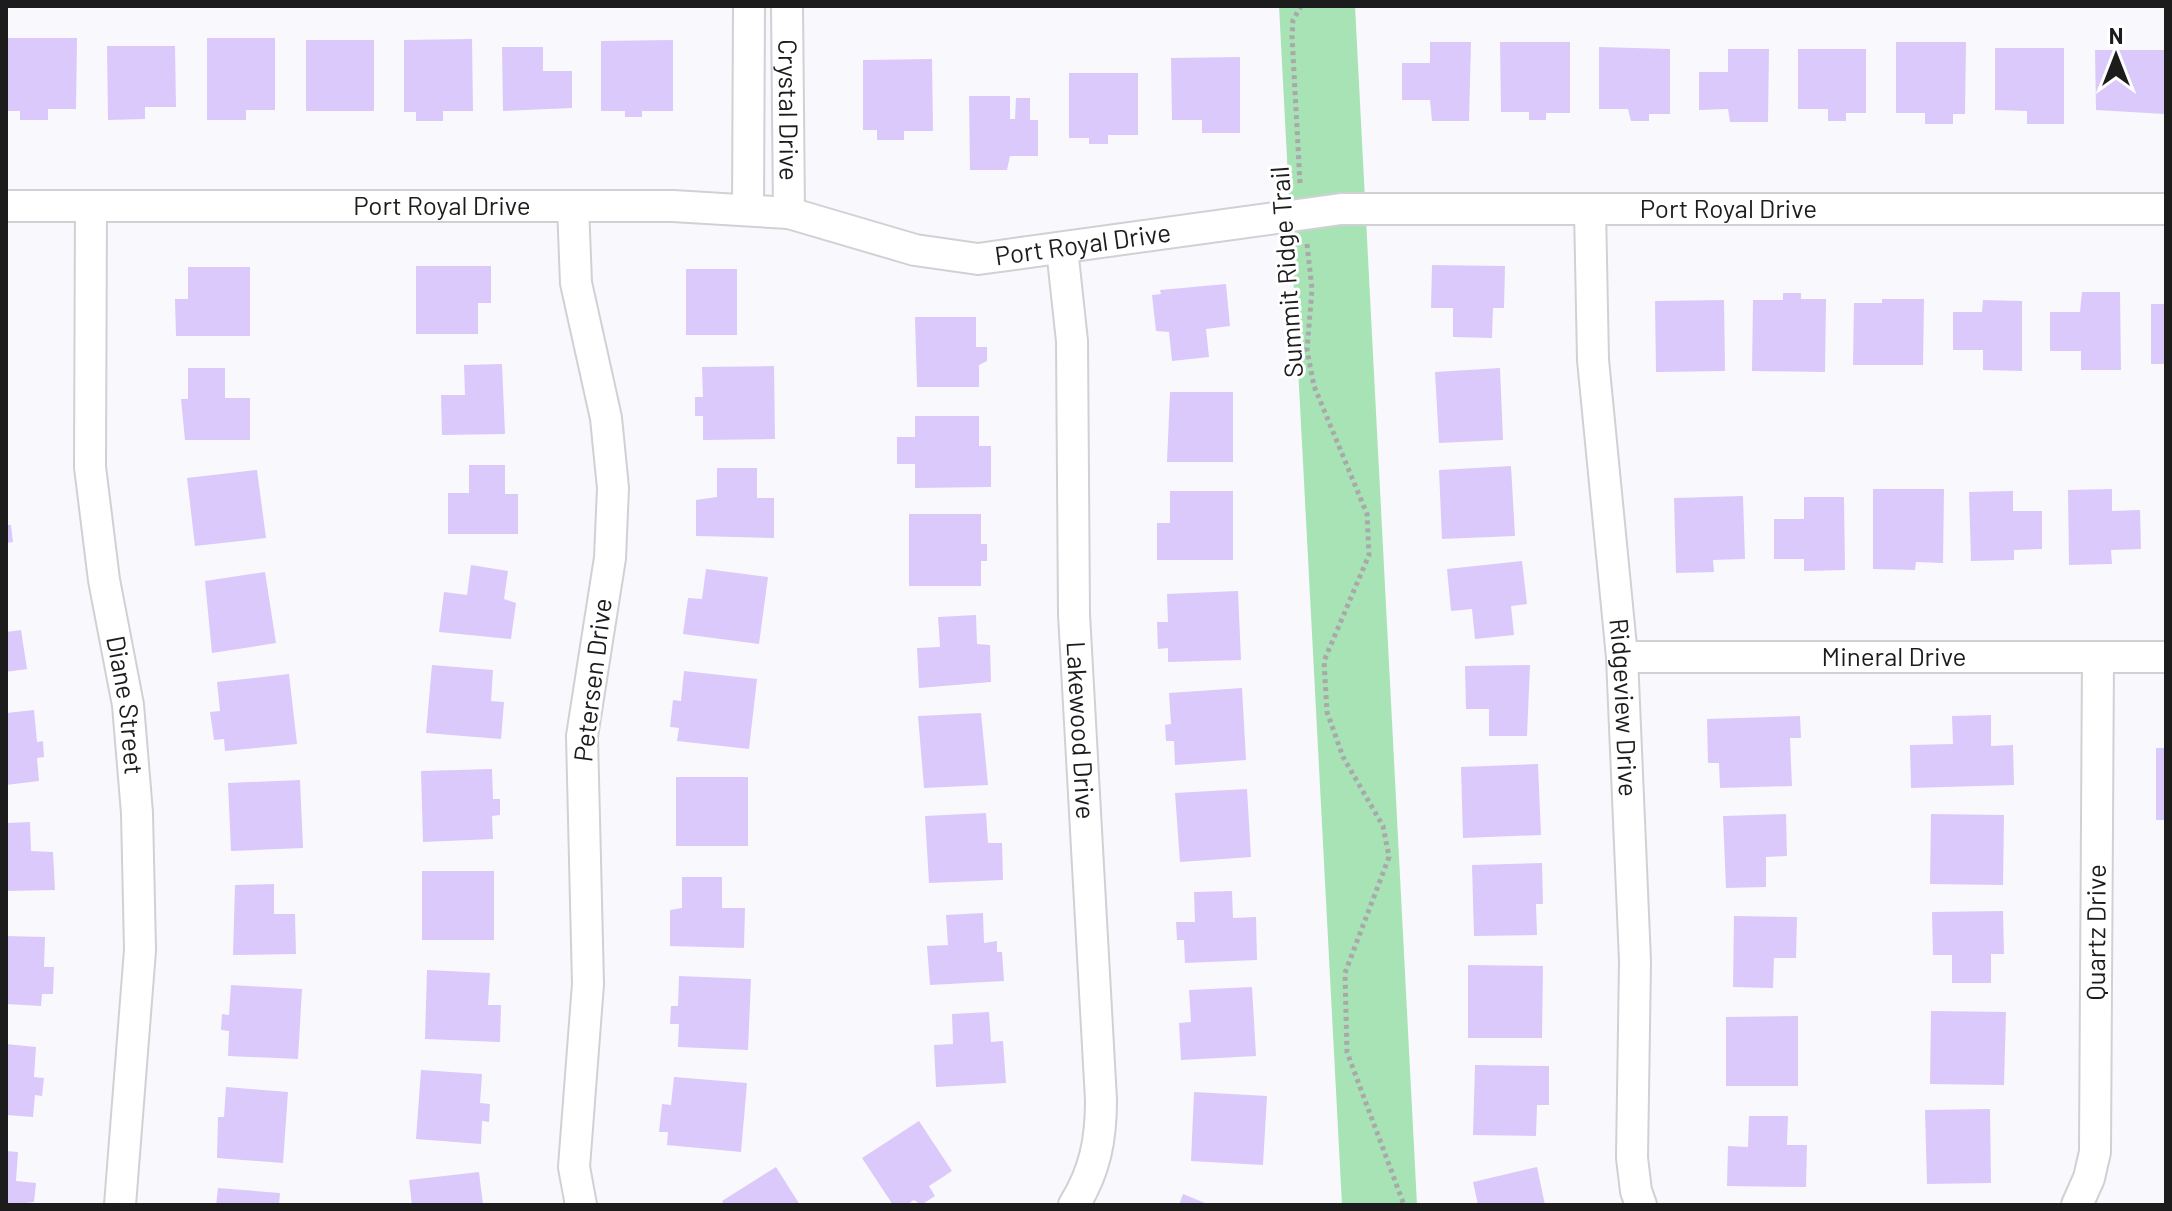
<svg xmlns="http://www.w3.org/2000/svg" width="2172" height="1211" font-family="Barlow,sans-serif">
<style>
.green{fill:#a8e3b5}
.building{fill:#dbc9fb}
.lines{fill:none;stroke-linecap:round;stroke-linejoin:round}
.street-casing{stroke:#d0d1d4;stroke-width:34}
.path{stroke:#a9a9ac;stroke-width:5;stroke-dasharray:4 4;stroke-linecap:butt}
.street{stroke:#fff;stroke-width:30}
.labels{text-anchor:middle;stroke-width:6;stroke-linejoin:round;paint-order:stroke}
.street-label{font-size:26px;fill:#1c1c1d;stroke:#fff}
</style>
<rect width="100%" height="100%" fill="#f9f9fd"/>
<path class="green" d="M1279,6H1355L1417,1205H1342Z"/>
<path class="building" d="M8,38H77L76,109H48V120H20V111H7Z
M207,38H275V110H246V120H207Z
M472,39L473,111H443V121H416V112H404V40Z
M306,40H374V111H306Z
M673,40V111H642V117H625V111H601V41Z
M1430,42H1471L1469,121H1432L1430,100H1402V63H1430Z
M1500,42H1570V113H1546V120H1529V112H1501Z
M1896,42H1966L1965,114H1953V124H1925V113H1896Z
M107,46H175L176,107H145V119L108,120Z
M502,47H543V71H572V108L503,111Z
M1599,47L1670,49V114H1649V121H1631L1628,109H1599Z
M1995,48H2064V124H2027V111L1995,110Z
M1728,49H1769L1768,122H1730L1728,109L1699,110V72H1728Z
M1798,49H1866V113H1846V121H1828V109H1798Z
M2095,50H2165V114L2096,110Z
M1240,57V133H1202V120H1172L1171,58Z
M932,59L933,131H904V140H877V130H863V60Z
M1069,73H1138V135H1108V144H1089V138H1069Z
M969,96H1010V119H1015L1016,98H1030V120H1038V156H1010L1007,170H970Z
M1432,265L1505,266L1504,308H1493L1492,338L1453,337V308H1431Z
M416,266H491V303H478V334H416Z
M188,267H250V336H176L175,299H188Z
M686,269H737V335H686Z
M1226,284L1230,326L1206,329L1209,357L1172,361L1169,332L1156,331L1152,295L1161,294L1160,290Z
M2082,292H2120L2121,370H2081V351H2050V312H2080Z
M1783,293H1801V299H1826L1825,372L1752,371L1753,300H1783Z
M1882,299H1924L1923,365H1853L1854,303H1882Z
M1724,300L1725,371L1656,372L1655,301Z
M1983,300L2022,301V371L1983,370V350H1953V312H1982Z
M2151,304H2166V364H2151Z
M915,317H976V347H987V361L979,365V387H917Z
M502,364L505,434L442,435L441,395H465L464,365Z
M774,366L775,439L703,440V416H695V397H703L702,367Z
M188,368H225V398H250V440H185L181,399H188Z
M1500,368L1503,440L1439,443L1435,372Z
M1170,392H1233V462H1167Z
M915,416H979V446H991V487L915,488V464H897V437H915Z
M469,465H505V494H518V534H448V493H469Z
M1511,466L1515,536L1442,539L1439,470Z
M717,468H757V498H774V538L696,536V500L717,497Z
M257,470L266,538L195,546L187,478Z
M1873,489H1944L1943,563L1916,562L1915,570L1873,569Z
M2112,489V511L2140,510L2141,549L2111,550L2112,564L2069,565L2068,490Z
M1170,491H1233V560H1157V523H1170Z
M2013,491V511H2042V549L2014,550V560L1971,561L1969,492Z
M1743,496L1745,559L1713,560L1714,572L1676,573L1674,498Z
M1804,497H1844L1845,570L1804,571V559H1774V519H1804Z
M909,514H981V544H987V561H981V586H909Z
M6,525H11L13,542L6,543Z
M1522,561L1527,604L1511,606L1514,635L1475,639L1472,609L1451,611L1447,569Z
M471,565L508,571L504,599L516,603L511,639L439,632L444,592L467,595Z
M706,569L768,577L759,644L683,634L688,598L702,599Z
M265,572L276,643L212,653L205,581Z
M1238,591L1241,660L1168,662V648L1158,649L1157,622H1168L1167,594Z
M976,615L977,644L990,645L991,682L919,688L917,648L940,647L938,617Z
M21,630L27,669L6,672V632Z
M432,665L493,670L491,701L504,702L501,739L426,733Z
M1530,665L1527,736H1489V709H1466L1465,666Z
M684,671L757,679L749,749L677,741L679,728L670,727L673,700L681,701Z
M289,674L297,744L225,751L224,739L214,740L210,712L220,711L217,682Z
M1242,688L1246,760L1175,765L1174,741H1166L1165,725L1171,724L1169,693Z
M34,710L37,742L43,741L44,757L37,758L39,781L6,785V713Z
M981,713L988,785L924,788L918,716Z
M1991,715V746L2013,745L2014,785L1911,788L1910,745L1953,744L1952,716Z
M1800,716L1801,738H1790L1792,786L1720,788L1719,763H1708L1707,719Z
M2156,748H2166V820H2156Z
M1538,764L1541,835L1463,838L1461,767Z
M492,769L493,799H500V815L492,816L493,839L423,842L421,771Z
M676,777H748V846H676Z
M300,780L303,848L231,851L228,783Z
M1247,789L1251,857L1180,862L1175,793Z
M986,813L988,843H1002L1003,880L929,883L925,816Z
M1786,814L1787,856L1766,857V887L1726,888L1723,816Z
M1931,814L2004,815L2003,885L1930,884Z
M30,822L31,851L53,852L55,890L6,891V823Z
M1542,863L1543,904H1536L1537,935L1474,936L1472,865Z
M422,871H494V940H422Z
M682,877H722V908H745L744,948L670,946V910L682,908Z
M274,884V914H295L296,954L233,955L235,885Z
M1232,891L1233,918L1256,917L1257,960L1185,963L1184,940H1177L1176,922H1195L1194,892Z
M2003,911L2004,954H1991V983H1952V955H1933L1932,912Z
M983,913L984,943L997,941V952H1002L1004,981L930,985L927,946L948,945L946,915Z
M1734,916L1797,917L1796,958H1774L1773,988L1733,987Z
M6,936L45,937L44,967H54L53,994H42L41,1006L6,1004Z
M1468,965L1543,966L1542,1038H1468Z
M427,970L490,973L488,1005H501L500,1042L425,1039Z
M679,976L751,979L748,1050L678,1047L679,1024H670L671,1006H678Z
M231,985L302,989L298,1059L228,1056L229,1031L221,1030L222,1014L229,1015Z
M1252,987L1256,1056L1181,1060L1179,1023L1191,1022L1189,990Z
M1931,1011L2006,1012L2004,1085L1930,1084Z
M989,1012L991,1042L1003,1041L1006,1083L936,1087L934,1045L953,1044L952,1014Z
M1798,1016V1086H1726V1017Z
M6,1044L36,1047L34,1077L44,1078L42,1096L35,1095L33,1117L6,1115Z
M1475,1065L1549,1066V1105H1537L1536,1136L1473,1135Z
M421,1070L482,1074L480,1103L490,1104L489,1122L482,1121L481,1144L416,1139Z
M674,1077L747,1083L741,1152L667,1145L668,1132H659L662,1104L671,1105Z
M226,1087L288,1092L283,1163L217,1158L218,1117H224Z
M1194,1092L1267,1096L1263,1165L1191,1161Z
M1990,1109L1991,1183L1927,1184L1925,1110Z
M1749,1116H1788L1787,1145H1807L1806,1187L1727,1186L1728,1146L1748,1147Z
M919,1121L952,1171L929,1186L935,1196L921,1205L914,1200L906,1205H893L862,1158Z
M6,1151L18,1152L16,1181L36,1183L34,1202L6,1205Z
M776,1167L800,1205H724L722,1201Z
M1537,1167L1545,1205H1478L1473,1182Z
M479,1172L483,1205H412L409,1180Z
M218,1188L280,1193L279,1205H216Z
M1183,1194L1210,1205H1179Z"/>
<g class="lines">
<defs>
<g id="street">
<path id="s1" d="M787,6L789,213"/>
<path id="s2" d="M6,206H673L789,213L915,250L978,259L1341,209H2166"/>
<path id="s3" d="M91,206L90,467L104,580L128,705L137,813L140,950L120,1205"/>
<path d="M573,206L576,283L606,418L613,488L610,558L582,736L588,984L574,1167L581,1205"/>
<path id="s4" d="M1590,209L1593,360L1622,657L1635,961L1632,1158L1636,1191L1641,1205"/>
<path d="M748,210L749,6"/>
<path id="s5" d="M1062,249L1072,341L1074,614L1101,1100C1101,1140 1095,1171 1074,1205"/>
<path id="s6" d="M1622,657H2166"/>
<path id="s7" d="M2077,1205L2089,1178L2095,1152L2098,657"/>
</g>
</defs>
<use href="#street" class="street-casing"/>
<path class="path" d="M1300,183L1292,36L1293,20L1301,6
M1307,244L1312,289L1307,350L1314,386L1367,514L1369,555L1324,661L1327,712L1343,757L1383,826L1389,857L1345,973L1347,1052L1404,1205"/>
<use href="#street" class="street"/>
</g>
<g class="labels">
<g class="street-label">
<text dy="9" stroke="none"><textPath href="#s1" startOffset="104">Crystal Drive</textPath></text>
<text dy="9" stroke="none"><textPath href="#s2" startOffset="436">Port Royal Drive</textPath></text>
<text dy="9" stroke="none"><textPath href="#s2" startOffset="1732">Port Royal Drive</textPath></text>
<text dy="9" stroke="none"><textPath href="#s2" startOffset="1084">Port Royal Drive</textPath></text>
<text transform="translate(1287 272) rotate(-94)" y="9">Summit Ridge Trail</text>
<text dy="9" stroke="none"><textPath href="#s6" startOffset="272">Mineral Drive</textPath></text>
<text transform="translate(593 680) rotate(-83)" y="9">Petersen Drive</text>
<text dy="9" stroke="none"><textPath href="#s3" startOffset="502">Diane Street</textPath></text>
<text dy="9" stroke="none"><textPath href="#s4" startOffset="500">Ridgeview Drive</textPath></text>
<text dy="9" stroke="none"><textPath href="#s5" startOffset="482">Lakewood Drive</textPath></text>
<text dy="9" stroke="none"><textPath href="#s7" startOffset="276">Quartz Drive</textPath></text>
</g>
</g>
<rect width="2172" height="1211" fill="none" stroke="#1c1c1d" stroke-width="16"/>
<g transform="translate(2116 56)" stroke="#ffffff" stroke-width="6" paint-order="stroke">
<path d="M0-6L14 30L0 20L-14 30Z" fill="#1c1c1d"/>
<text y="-12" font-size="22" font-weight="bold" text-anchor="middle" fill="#1c1c1d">N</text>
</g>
</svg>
